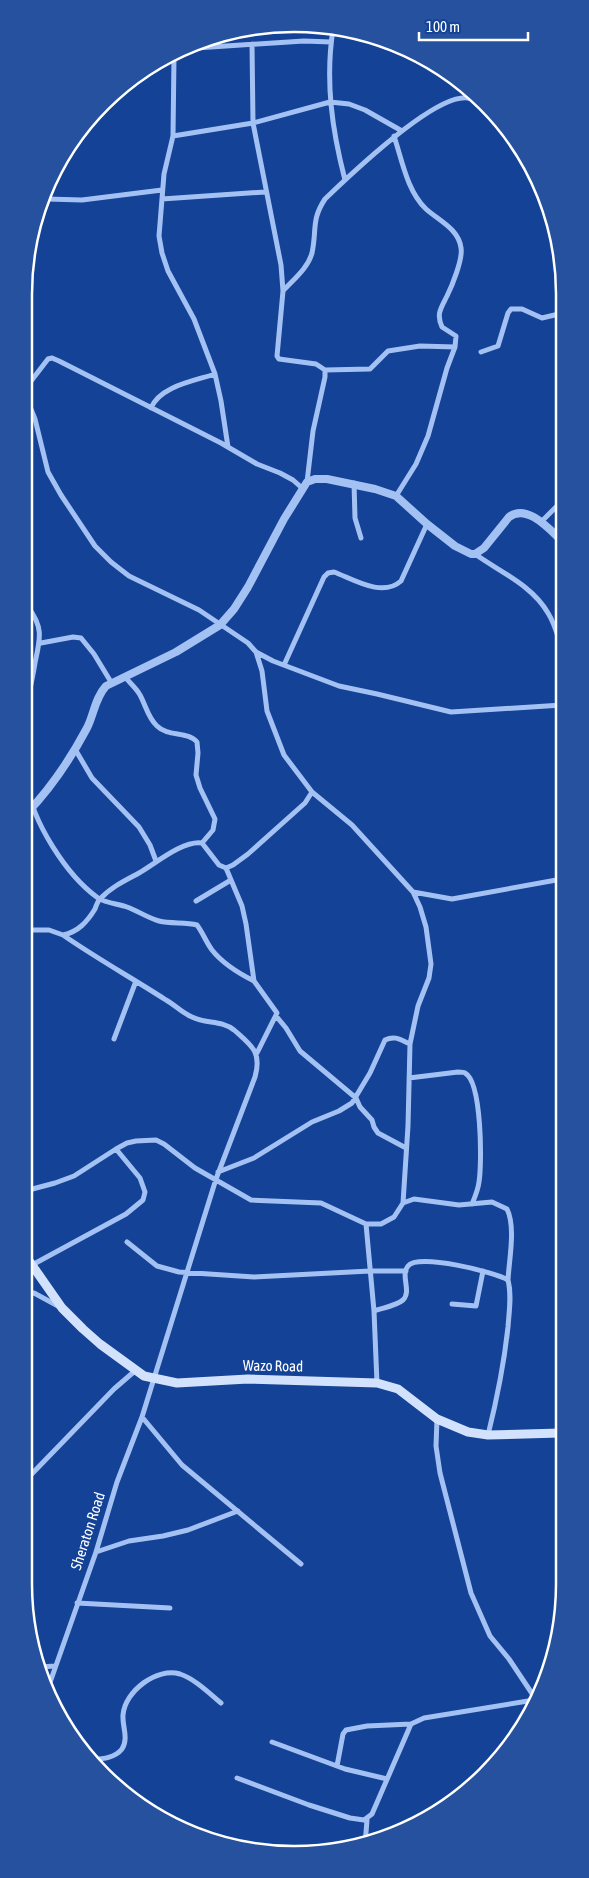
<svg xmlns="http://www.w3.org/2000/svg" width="589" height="1878" font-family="'Asap Condensed',sans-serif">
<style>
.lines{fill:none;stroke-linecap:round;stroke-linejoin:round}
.minor{stroke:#a4c1f3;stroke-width:5}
.tertiary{stroke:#a4c1f3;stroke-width:8}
.secondary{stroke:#d3e2fc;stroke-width:9}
.labels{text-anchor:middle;stroke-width:5;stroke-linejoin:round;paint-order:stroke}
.street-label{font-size:15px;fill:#fff;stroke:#134296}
.rim{fill:none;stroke:#fff;stroke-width:2.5}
</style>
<rect width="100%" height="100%" fill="#134296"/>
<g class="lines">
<path class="minor" d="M333,29C325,81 332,130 345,180
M252,44L253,123L281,265L283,291L277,356L279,359L316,364L325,370V377L313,431L307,482
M196,48L304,41L331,42
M174,57L173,136L164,174L159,236L162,253L168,271L194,319L215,374L221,401L228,447
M173,136L253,123L330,102L349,104L365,110L402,131
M394,136C402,160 407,191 426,209C438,220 459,229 461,248C463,259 452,286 447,296C441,308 436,314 442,327L456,336L455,347L447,368L428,436L416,464L396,496
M47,199L82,200L162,190
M162,199L265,192
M283,291C294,279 308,268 312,253C317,230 311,220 325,199C350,175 435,93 468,98C477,100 485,107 492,111
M481,352L498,346L508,313L511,309H522L542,318L563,313
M325,370L370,369L388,351L420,346L455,347
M28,385L48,359L52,358L59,361L221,443L257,464L280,473L293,480L302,488
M151,408C160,386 194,381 215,374
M354,483L355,518L361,538
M541,522L562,501
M475,554C500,572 532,585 548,613C555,624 558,637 562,649
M556,629L562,620
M41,643L73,637L81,638L94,654L111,682
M256,652L273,661L339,686L377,694L451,712L562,705
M284,665L324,577L328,573L334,572C353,579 382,598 401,581L427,524
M125,677C130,683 137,689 140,695C146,706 148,718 157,726C168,737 188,731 197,742L198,753L196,775L200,788L215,819L213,830L202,843
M27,702C30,689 33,676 35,663C40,639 44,628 28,607
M75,749L92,778L139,827L150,845L156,861
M27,783C32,821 66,875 98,898C106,903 118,904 127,907C138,911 148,918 159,921C171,924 185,922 197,925C203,933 206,942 212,950C223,964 238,973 254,981
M226,868L242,906L246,924L254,981L277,1013L257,1053
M413,892L452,899L562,879
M196,901L231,880
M26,930H49L63,935C96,958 132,978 166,1000C175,1005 182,1013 192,1017C206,1024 222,1020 234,1030C252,1046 262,1052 255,1077L216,1179L142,1417L117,1482L96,1552L47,1691
M63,935C78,932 87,922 95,909C96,906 98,901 100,899C111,887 126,880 139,873C155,864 183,840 202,843L219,865L226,868L233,865L248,854L305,803L312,792
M276,1016L286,1028L300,1051L356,1098L360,1107L372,1120L374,1127L378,1133L406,1148
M114,1039L136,981
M409,1078L458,1072C459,1072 464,1072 465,1073C482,1082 482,1164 479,1182C478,1190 475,1197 472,1204
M218,1172L254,1158L312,1122L339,1111L352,1103L370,1073L385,1040C395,1035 401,1040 410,1044
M25,1191L55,1183L74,1176L116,1149L127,1143L136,1141L156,1140L164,1144L195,1168L251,1200L321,1203L366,1224H381L394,1217L403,1203L408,1126L410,1044L418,1006L429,978L431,964L426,927L420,907L413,892L352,825L312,792L284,755L267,711L262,671L256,652L248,643L199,610L129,576L111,562L95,546L61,495L48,472L35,419L28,402
M403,1203L414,1199L459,1205L492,1202L507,1209C516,1227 509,1260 508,1280
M366,1224L374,1311L377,1383
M127,1242L157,1266L179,1272L254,1277L370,1271H406
M32,1265L126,1214L143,1200L145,1192L140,1178L116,1149
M25,1295L34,1293L58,1306
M452,1304L476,1306L483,1271
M374,1311C382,1308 396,1306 403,1300C412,1291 400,1276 408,1266C418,1253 495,1272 508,1280C512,1295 509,1312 508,1327C504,1364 497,1399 488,1435
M142,1417L182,1465L301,1564
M437,1419L436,1446L440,1473L471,1593L490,1636L509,1659L535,1698
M24,1482L114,1389L136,1370
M96,1552L129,1541L163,1536L188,1530L238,1511
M77,1603L170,1608
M40,1667L55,1666
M272,1742L345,1769L387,1779
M89,1760C100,1759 114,1759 122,1749C129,1738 122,1726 123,1715C125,1691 157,1667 180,1674C195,1679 209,1693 221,1703
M337,1766L343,1734L346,1730L367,1726L411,1724
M237,1778L309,1805L350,1818L364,1820L372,1814L408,1731L411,1724L424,1718L534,1700
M365,1845L367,1820"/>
<path class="tertiary" d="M27,813C50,789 71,758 87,728C94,714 95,698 106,686L176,652L220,625L234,609L248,587L284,519L307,482L315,479H327L375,489L396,496L427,524L455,546L471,554H475L484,548L509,517C527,503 550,530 562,541"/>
<path class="secondary" d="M25,1255L62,1308L83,1329L100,1344L144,1376L177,1383L248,1379L377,1383L398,1389L437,1419L468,1432L488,1435L560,1433"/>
</g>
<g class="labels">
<g class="street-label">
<text transform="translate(273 1366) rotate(1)" y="5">Wazo Road</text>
<text transform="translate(88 1531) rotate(-72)" y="5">Sheraton Road</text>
</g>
</g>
<path d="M0 0H589V1878H0ZM294 32H294A262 262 0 0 1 556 294V1584A262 262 0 0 1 294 1846H294A262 262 0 0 1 32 1584V294A262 262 0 0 1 294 32Z" fill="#26519e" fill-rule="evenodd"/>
<path class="rim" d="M294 32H294A262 262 0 0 1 556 294V1584A262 262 0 0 1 294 1846H294A262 262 0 0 1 32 1584V294A262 262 0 0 1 294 32Z"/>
<path d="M419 32v8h109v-8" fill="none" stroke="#ffffff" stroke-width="2.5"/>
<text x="426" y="32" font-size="15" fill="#ffffff" stroke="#134296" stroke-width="4" paint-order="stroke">100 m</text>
</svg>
